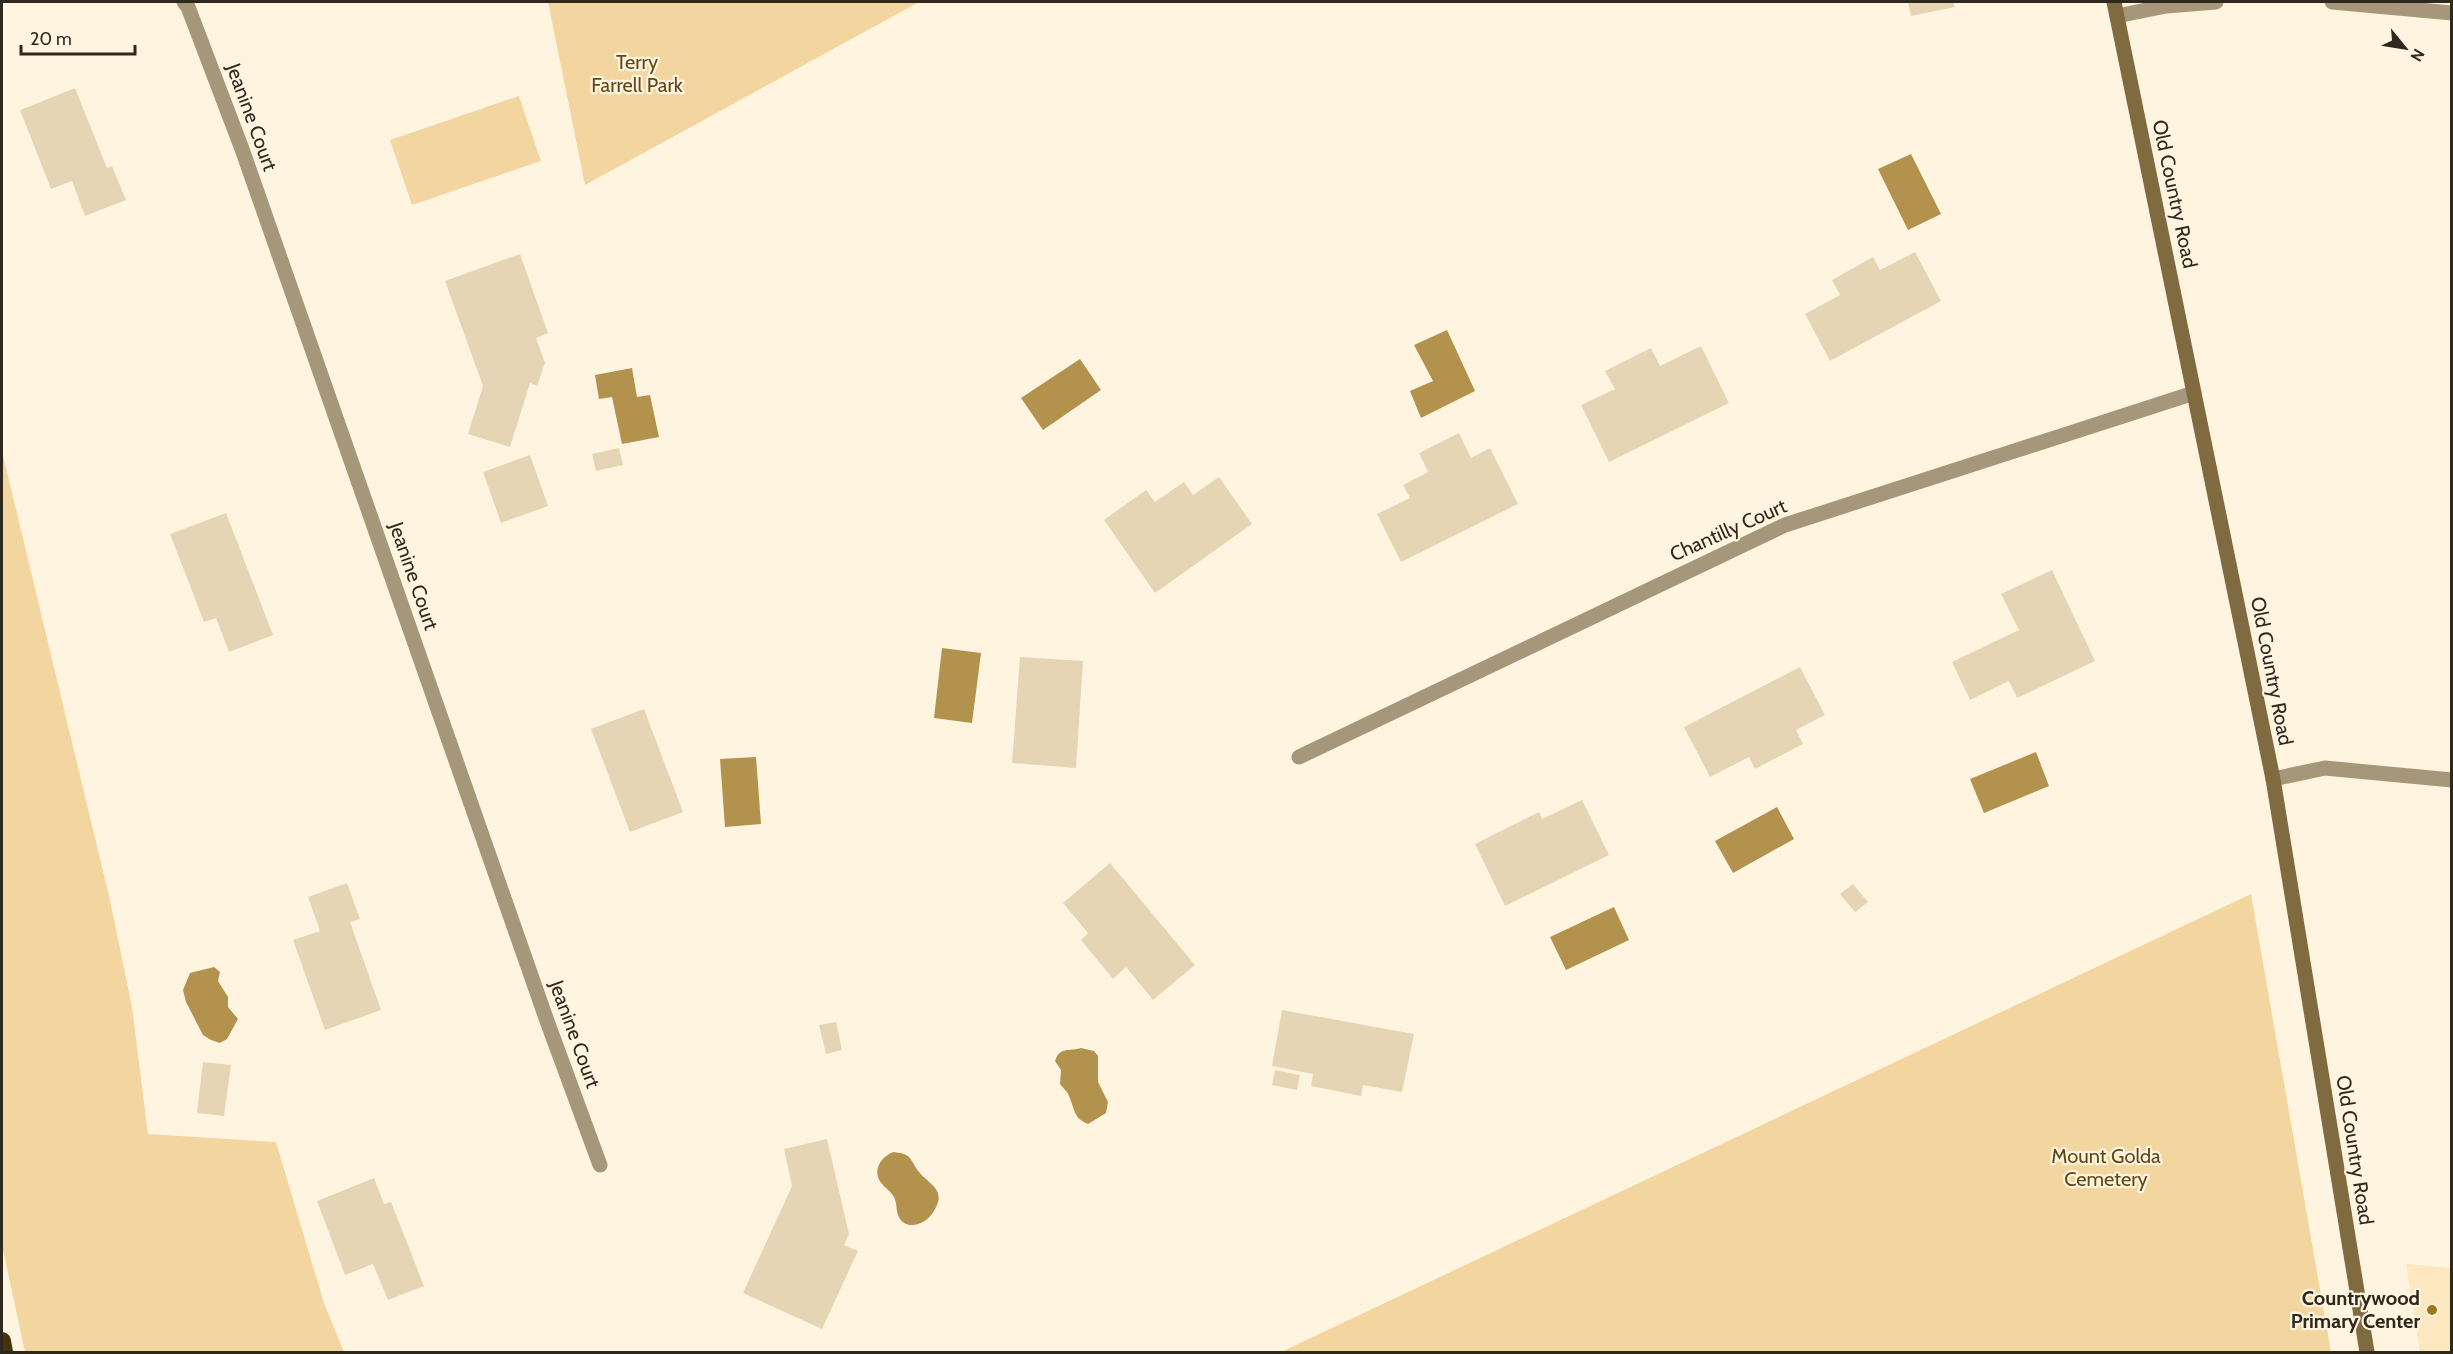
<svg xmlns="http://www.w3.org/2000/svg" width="2453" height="1354" font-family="Cabin,sans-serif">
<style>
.built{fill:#fce7be}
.green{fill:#f3d69f}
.water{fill:#b3924d}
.building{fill:#e6d5b4}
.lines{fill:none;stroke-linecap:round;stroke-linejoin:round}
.street{stroke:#a6977b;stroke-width:15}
.secondary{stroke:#806a40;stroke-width:15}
.highway{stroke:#44330d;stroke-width:18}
.poi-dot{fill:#9b7722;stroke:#fff4e0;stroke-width:2}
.labels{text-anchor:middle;stroke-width:4.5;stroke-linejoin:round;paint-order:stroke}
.park-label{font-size:20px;fill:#614913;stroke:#fff4e0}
.street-label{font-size:20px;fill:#2f281c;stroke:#fff4e0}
.poi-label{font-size:20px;font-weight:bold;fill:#2f281c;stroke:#fff4e0;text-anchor:end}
</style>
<rect width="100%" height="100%" fill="#fff4e0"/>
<path class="built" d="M2406,1264L2451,1268V1352H2420Z"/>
<path class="green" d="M548,2H919L585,185Z
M519,96L541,161L412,205L390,140Z
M2,451L110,900L132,1007L148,1134L276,1142L324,1303L344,1352H25L2,1245Z
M2251,894L2331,1352H1281Z"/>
<path class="water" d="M1911,154L1941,214L1908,230L1878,169Z
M1447,330L1475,391L1421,418L1410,391L1433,381L1414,345Z
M1080,359L1101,390L1043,430L1021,398Z
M632,368L637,397L650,395L659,437L622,444L612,397L599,399L595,375Z
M942,648L981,653L972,723L934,718Z
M2036,752L2049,786L1984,813L1970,779Z
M756,757L761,824L725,827L720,759Z
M1777,807L1794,839L1733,873L1715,841Z
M1614,907L1629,940L1566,970L1550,937Z
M214,967L220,972L218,981L228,997V1007L238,1019L227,1039L220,1043L211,1040L203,1035L186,1002L183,990L190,973Z
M1081,1048L1094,1051L1098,1056V1082L1108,1102L1106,1113L1088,1124C1073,1118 1075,1109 1069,1096C1068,1092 1062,1087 1060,1084L1061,1070L1055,1061C1060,1046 1069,1052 1081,1048Z
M893,1152C914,1154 909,1160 920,1173C930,1185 947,1190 934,1211C927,1224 905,1233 898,1215C896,1209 897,1203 894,1197C891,1191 886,1189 882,1184C871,1171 881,1157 893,1152Z"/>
<path class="building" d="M1908,2H1953L1955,7L1911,16Z
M75,88L107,168L112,166L126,200L85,216L72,181L51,189L20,110Z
M1915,252L1941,301L1830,361L1805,314L1840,295L1832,280L1873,257L1880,270Z
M520,254L548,333L536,338L545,363L537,386L530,383L510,447L468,434L483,386L445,281Z
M1701,346L1729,403L1609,462L1581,405L1615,389L1605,371L1651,348L1660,366Z
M1459,433L1471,458L1490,448L1518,504L1401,562L1377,514L1410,498L1403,485L1428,472L1419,453Z
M619,448L623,465L596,471L592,454Z
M530,455L548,506L501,523L483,472Z
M1219,477L1252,524L1155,593L1104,520L1146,490L1155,502L1184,482L1193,495Z
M226,513L273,635L229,652L216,618L204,622L170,534Z
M2052,570L2095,661L2017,698L2009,681L1970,700L1952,662L2019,630L2001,594Z
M1020,657L1083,661L1076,768L1012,763Z
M1800,667L1825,715L1796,730L1803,744L1755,769L1749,757L1710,777L1684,727Z
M644,709L683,812L630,832L591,729Z
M1582,800L1609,855L1505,906L1475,844L1539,812L1542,819Z
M1110,863L1195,965L1153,1000L1126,967L1113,979L1081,940L1088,933L1063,903Z
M347,883L360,919L350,922L381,1010L325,1030L293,940L320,931L308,897Z
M1853,884L1868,902L1855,912L1840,894Z
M1282,1010L1414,1034L1402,1092L1363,1085L1361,1096L1311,1086L1313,1074L1272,1066Z
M836,1022L842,1050L826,1054L819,1025Z
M203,1062L231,1065L224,1116L197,1113Z
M1275,1070L1300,1075L1297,1090L1272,1085Z
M827,1139L849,1234L844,1245L858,1251L822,1329L743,1293L792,1186L784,1149Z
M374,1178L384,1204L391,1202L424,1286L388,1300L373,1264L345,1275L317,1201Z"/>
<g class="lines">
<path class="street" d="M184,2L188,7L242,149L547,1021L600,1165
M2332,2L2452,13
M2117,16L2166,6L2216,2
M1299,757L1785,525L2194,393
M2273,779L2325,768L2452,780"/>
<path class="secondary" d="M2114,2L2273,779L2367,1352"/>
<path class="highway" d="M2,1341L4,1352"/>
</g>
<circle class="poi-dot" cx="2432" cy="1310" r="6"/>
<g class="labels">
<g class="park-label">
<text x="637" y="69">Terry<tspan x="637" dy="23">Farrell Park</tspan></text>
<text x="2106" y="1163">Mount Golda<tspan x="2106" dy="23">Cemetery</tspan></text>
</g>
<g class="street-label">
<text transform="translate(252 117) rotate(70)" y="7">Jeanine Court</text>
<text transform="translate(2175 194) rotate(78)" y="7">Old Country Road</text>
<text transform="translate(1728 530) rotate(-24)" y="7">Chantilly Court</text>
<text transform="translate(414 576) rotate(71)" y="7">Jeanine Court</text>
<text transform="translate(2272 671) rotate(79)" y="7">Old Country Road</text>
<text transform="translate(575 1034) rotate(70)" y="7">Jeanine Court</text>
<text transform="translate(2355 1150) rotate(81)" y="7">Old Country Road</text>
</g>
<g class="poi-label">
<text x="2420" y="1305">Countrywood<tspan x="2420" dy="23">Primary Center</tspan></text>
</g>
</g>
<rect width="2453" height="1354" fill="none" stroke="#2f281c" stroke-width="6"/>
<g transform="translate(2405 48) rotate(120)" stroke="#fff4e0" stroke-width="4.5" paint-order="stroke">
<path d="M0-4.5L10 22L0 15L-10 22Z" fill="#2f281c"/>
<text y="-9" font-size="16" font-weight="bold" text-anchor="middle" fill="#2f281c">N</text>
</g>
<path d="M21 45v9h114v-9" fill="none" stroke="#2f281c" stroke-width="3"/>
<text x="30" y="45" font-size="18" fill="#2f281c" stroke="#fff4e0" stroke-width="4.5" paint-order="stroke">20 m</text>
</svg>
